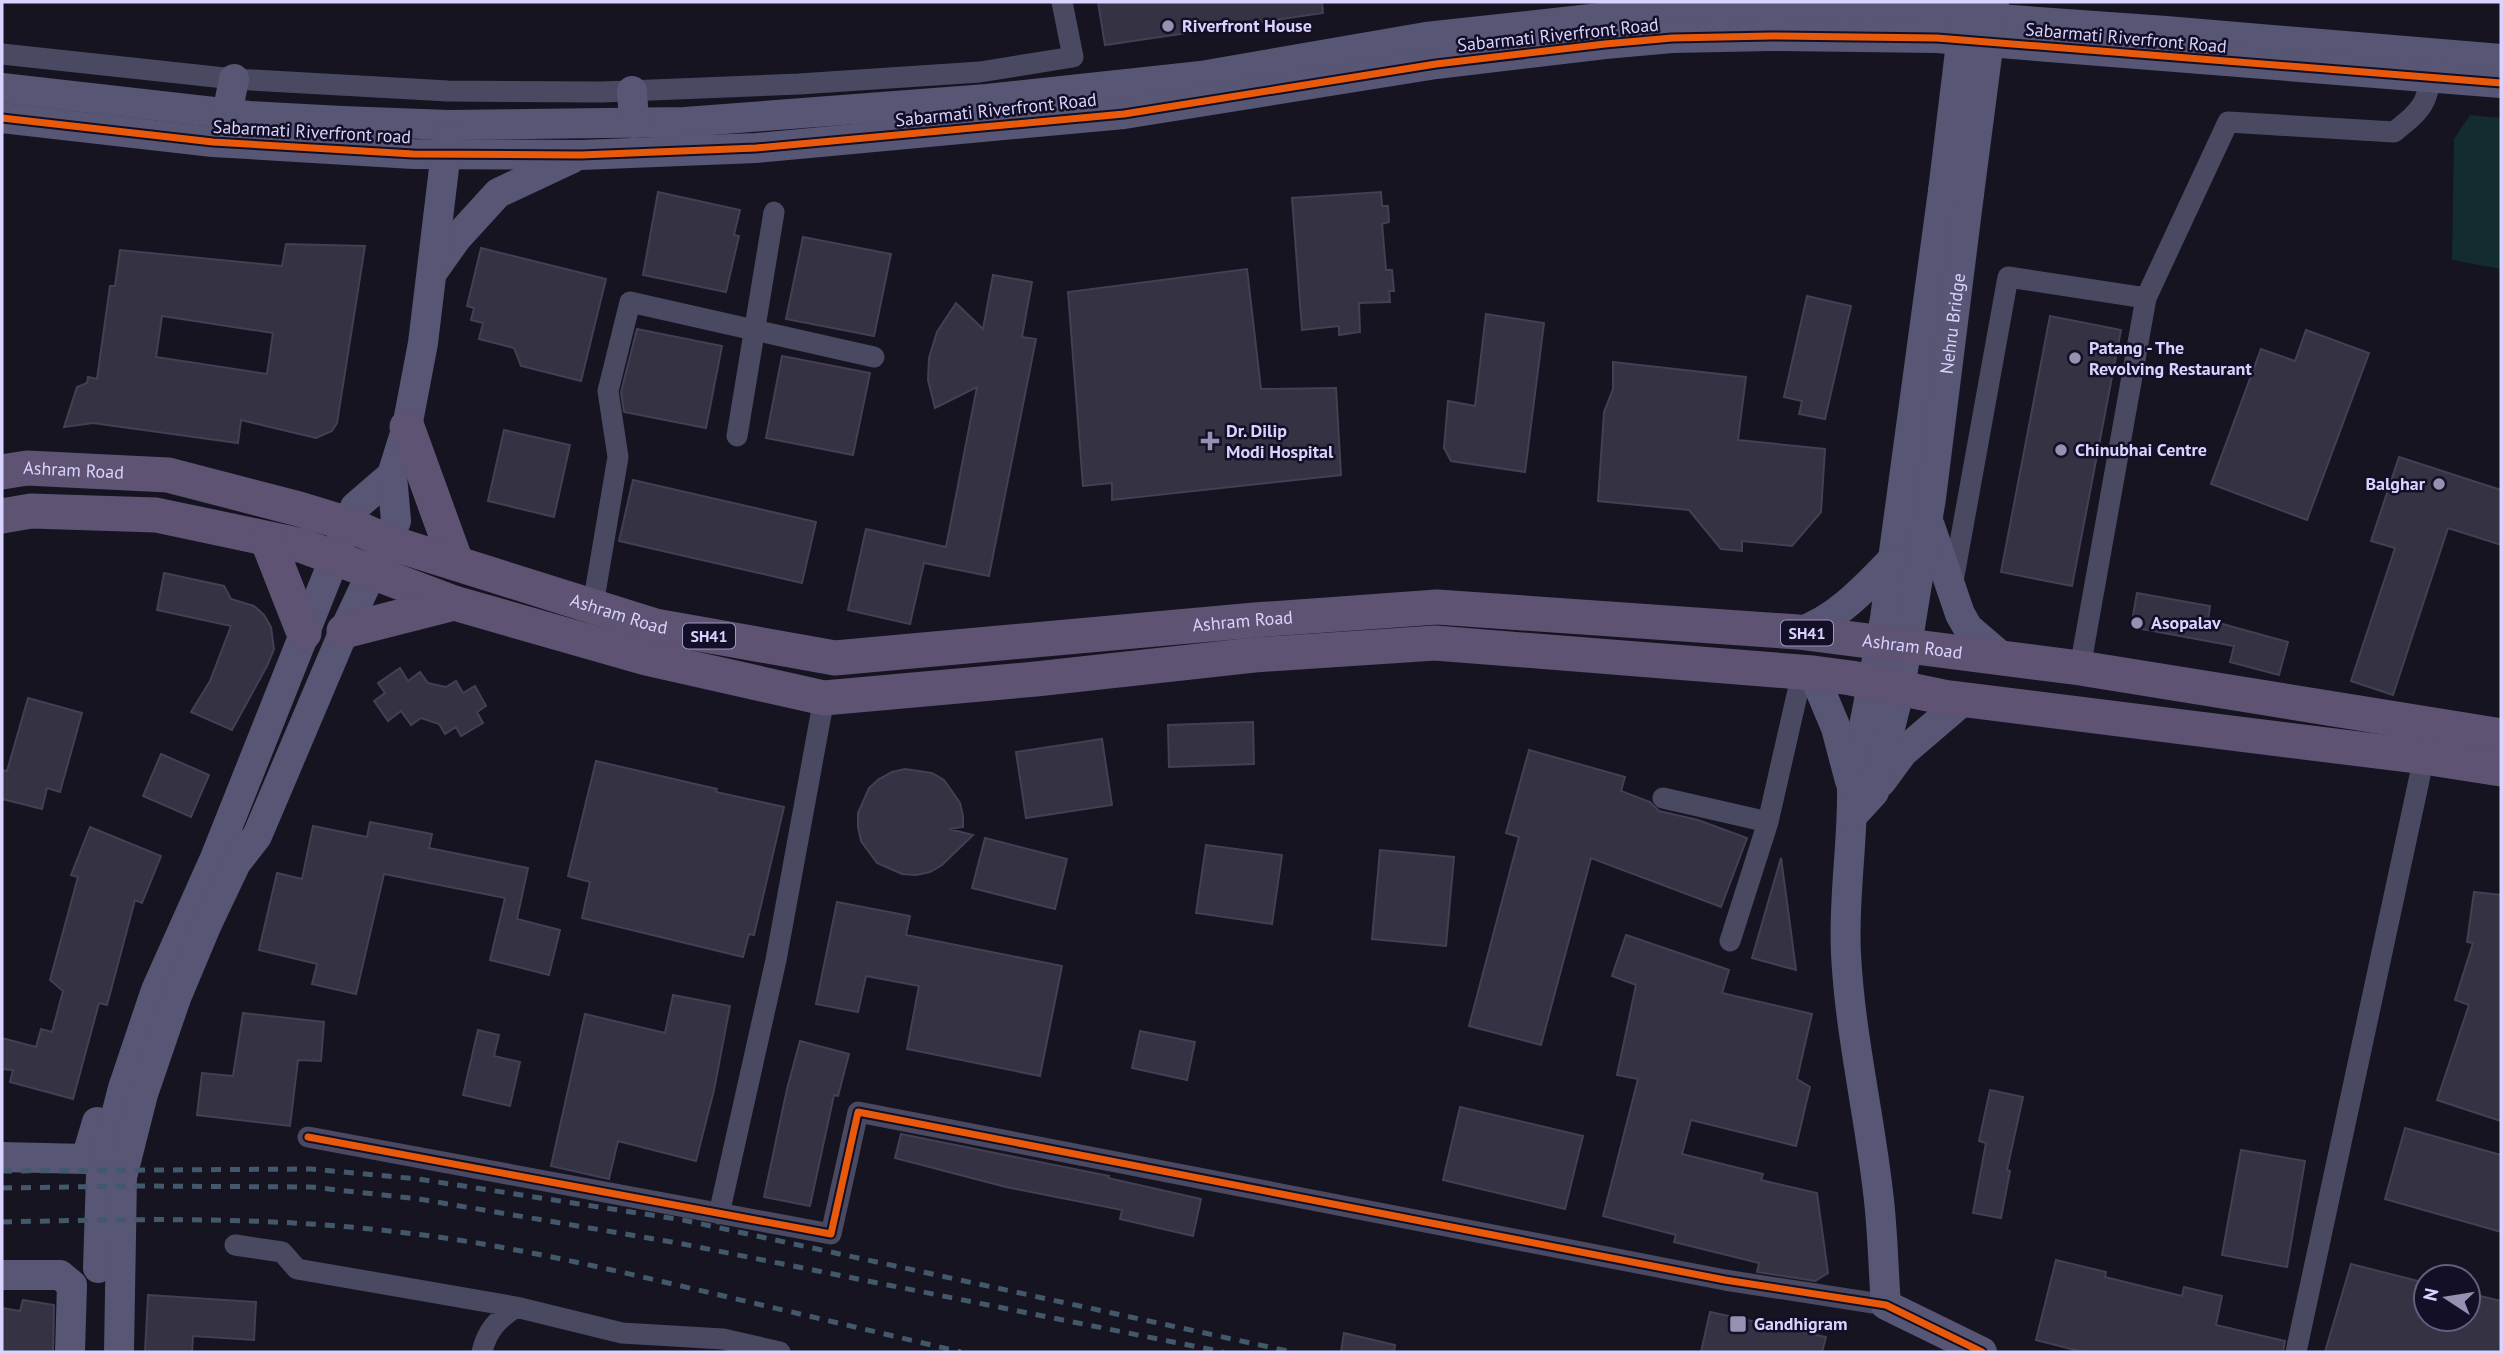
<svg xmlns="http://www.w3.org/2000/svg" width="2503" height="1354" font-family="'PT Sans',sans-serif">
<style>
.green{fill:#132c2d}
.building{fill:#343243;stroke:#433f54;stroke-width:2;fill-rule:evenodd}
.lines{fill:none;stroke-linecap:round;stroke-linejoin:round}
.street{stroke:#4a4962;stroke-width:21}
.secondary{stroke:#575674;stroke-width:30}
.primary{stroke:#5e5373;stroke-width:35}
.rail{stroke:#43596b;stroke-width:5;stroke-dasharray:10 9;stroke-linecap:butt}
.secondary-bridge{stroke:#575674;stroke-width:30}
.cycleway-casing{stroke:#130f26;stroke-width:11}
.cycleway{stroke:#e8590c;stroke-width:7}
.poi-dot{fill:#9591b1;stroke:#130f26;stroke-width:2.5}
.labels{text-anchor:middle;stroke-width:5;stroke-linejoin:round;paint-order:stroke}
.shield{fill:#130f26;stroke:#9e99be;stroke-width:2}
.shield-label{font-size:16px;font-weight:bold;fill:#d9d4ff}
.poi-label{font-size:18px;font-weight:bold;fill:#d9d4ff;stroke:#130f26;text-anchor:start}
.street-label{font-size:18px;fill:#d9d4ff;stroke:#130f26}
</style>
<rect width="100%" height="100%" fill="#161421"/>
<path class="green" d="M2470,115L2501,118V269L2452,260L2454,139Z"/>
<path class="building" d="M1098,2H1322L1323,13L1105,45Z
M658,192L740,210L734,235L739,236L726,292L643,275Z
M1381,192L1382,206H1388L1389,222L1382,224L1386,270H1392L1394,291H1389L1390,302L1359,303L1360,332L1339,335V326L1302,330L1292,198Z
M803,237L891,254L874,336L786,319Z
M286,244L365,246L337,423L332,431L316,438L241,420L238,443L93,423L64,427L77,387L87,383L88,377L97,379L110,286H115L120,250L282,266ZM162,316L273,333L267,374L156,357Z
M481,248L606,279L581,381L521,366L514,348L479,339L483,323L471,320L474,308L467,306Z
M1247,269L1261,389L1336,388L1341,475L1112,500V483L1083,486L1068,292Z
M993,275L1032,282L1022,337L1036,339L989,576L924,563L910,624L848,610L866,529L946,547L977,387L935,408L928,380L929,358L937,332L956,303L983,329Z
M1807,296L1851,306L1825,419L1799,414L1802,401L1784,397Z
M1486,314L1544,323L1525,472L1451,461L1444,448L1448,401L1475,406Z
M2050,316L2121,330L2072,586L2001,572Z
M637,329L722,346L706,428L624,412L621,392Z
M2306,330L2369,353L2307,520L2211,484L2261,349L2295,361Z
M782,356L870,373L853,455L766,438Z
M1613,362L1746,377L1738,440L1825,449L1821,512L1792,546L1742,541V551L1721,549L1689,510L1598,501L1604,412L1613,389Z
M504,430L570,445L554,517L488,501Z
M2399,457L2501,490V545L2448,528L2393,695L2351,681L2395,548L2371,541Z
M633,480L816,522L802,583L619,541Z
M164,573L224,586L231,599L254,606L264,615L271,627L274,649L267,666L232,730L191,712L210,681L231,626L157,610Z
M2137,593L2210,606L2208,620L2288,642L2279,675L2230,662L2234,646L2131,627Z
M400,668L408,681L420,672L428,683L446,687L456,681L463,693L475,686L486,706L477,712L483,723L461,736L456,727L445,734L439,724L421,718L411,725L401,711L388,721L374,701L385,693L378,683Z
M28,698L82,713L60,792L47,788L42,809L2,799V770L7,771Z
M1253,722L1254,764L1169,767L1168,725Z
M1102,739L1112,805L1026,818L1016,752Z
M1529,750L1625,777L1621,791L1650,802L1659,811L1698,820L1747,838L1721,907L1591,858L1541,1045L1469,1026L1519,837L1506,833Z
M161,754L209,775L191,817L143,796Z
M596,761L717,789L716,792L784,807L754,935L749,934L743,957L582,918L590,882L568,876Z
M905,769L932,773L944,780L960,803L963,816V827L949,829L973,835L942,865L930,872L916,875L902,874L877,863L861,841L858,827V813L869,788L879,779L892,772Z
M370,822L432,834L429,848L528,868L517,919L560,930L549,975L490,960L505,898L384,874L356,994L312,984L317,964L259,950L277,873L302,879L313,826L367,837Z
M90,827L161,856L142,903L135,900L107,1005L99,1003L73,1099L10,1082L13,1070L2,1069V1038L36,1047L41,1029L52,1032L63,991L50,980L78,877L71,875Z
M985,838L1067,859L1055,909L972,888Z
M1206,845L1282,855L1272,924L1196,913Z
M1380,850L1454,857L1446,946L1372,939Z
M1781,858L1789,917L1796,970L1752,958Z
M2474,892L2501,895V1121L2437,1100L2469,1005L2455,1000L2473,943L2467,942Z
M837,902L910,916L906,935L1062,966L1040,1076L907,1049L919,986L866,976L858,1012L816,1004Z
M1626,935L1729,970L1722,993L1812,1014L1797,1079L1810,1087L1796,1146L1691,1120L1682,1154L1763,1174L1761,1180L1817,1193L1828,1273L1815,1281L1757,1272L1759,1263L1674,1242L1676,1235L1603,1216L1638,1079L1617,1075L1636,985L1612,976Z
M673,995L730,1006L714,1090L696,1161L618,1141L609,1179L551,1166L585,1014L665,1033Z
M243,1013L324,1022L321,1061L298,1060L290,1126L197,1115L202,1073L233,1076Z
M478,1030L499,1035L494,1056L520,1062L510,1106L463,1095Z
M1140,1031L1195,1042L1187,1080L1132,1068Z
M800,1041L849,1054L838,1096L834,1095L810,1206L764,1197L787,1089Z
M1990,1090L2023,1097L2007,1170L2010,1171L2001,1218L1973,1213L1986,1143L1979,1141Z
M1460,1107L1583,1136L1565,1209L1443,1180Z
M2405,1128L2501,1155V1232L2385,1199Z
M901,1134L1109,1176L1108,1178L1201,1199L1193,1236L1120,1219L1122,1210L1006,1187L895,1158Z
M2241,1150L2305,1161L2287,1267L2222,1255Z
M2056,1260L2106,1272L2105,1277L2182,1296L2184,1287L2222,1296L2216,1325L2285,1341L2283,1352H2083L2036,1340Z
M2351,1264L2426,1283V1319H2468V1293L2501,1301V1352H2325Z
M148,1295L256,1302L254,1340L193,1336L192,1352H145Z
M23,1300L54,1305L53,1352H2V1308L20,1311Z
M1710,1312L1826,1337L1822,1352H1701Z
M1344,1333L1395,1345L1394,1352H1341Z"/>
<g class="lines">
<path class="street" d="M2,54L234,79L448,91L602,92L799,84L980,72L1073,57L1062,2
M2146,298L2228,122L2394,132C2423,109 2429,103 2431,64
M737,436L774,212
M1952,587L2008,277L2146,298L2080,668
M593,605L618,457L608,391L630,302L874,357
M1663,798L1768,822L1802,673
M1730,941L1768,822
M308,1137L831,1234L858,1112L1725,1280L1886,1305
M719,1214L776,960L824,698
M235,1245L282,1252L297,1269L516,1307
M482,1352C487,1330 498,1319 516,1307L622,1333L723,1339L780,1352
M2296,1352L2424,757"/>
<g class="secondary">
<path d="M2,88L249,116L342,121L449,125L685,122L987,99L1201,76L1426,37L1600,18L1675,12L1771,10L1970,17L2166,31L2501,59"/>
<path d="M632,91L634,123"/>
<path d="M227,114L234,79"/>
<path d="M2,118L213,142L413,154L581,155L756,148L1124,114L1436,64L1605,44L1672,38L1771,36L1937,38L2501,83"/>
<path d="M1943,191L1885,618L1852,788C1853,844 1843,898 1846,954C1850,1034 1869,1113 1878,1192C1883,1230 1883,1267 1886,1305L1982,1352"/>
<path d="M434,270L456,239L498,193L571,159"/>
<path d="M1930,526L1960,614L1968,628L2003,658"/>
<path d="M1798,632C1835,621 1867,586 1893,559"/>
<path d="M1813,673L1836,728L1850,781"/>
<path d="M1881,782L1903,752L1965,699"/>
<path id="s1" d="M1852,816L1874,792L1900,688L1931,498L1969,194"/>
<path d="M2,1157L86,1159L97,1122"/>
<path d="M98,1268L101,1174L123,1088L156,990L215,858L348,524L355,507L392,475"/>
<path d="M2,1275H60L72,1285L70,1352"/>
<path d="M119,1352L122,1177L143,1094L176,998L207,924L236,863L257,836L344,631L396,521L392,475L407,427L423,343L448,135"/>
</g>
<g class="primary">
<path d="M407,427L456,562"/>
<path id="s2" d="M2,472L27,468L168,475L299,509L348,524L388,542L655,626L835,658L1255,620L1437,607L1798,632L2080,668L2501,736"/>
<path d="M2,516L31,511L156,515L303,546L454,603L646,658L824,698L1036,679L1254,655L1435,643L1813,673L1851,678L1943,697L2424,757L2501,769"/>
<path d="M267,539L304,633"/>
<path d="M344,631L454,603"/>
</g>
<path class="rail" d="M2,1171L311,1169L418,1179L683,1220L1292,1352
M2,1188L135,1186L311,1187L419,1199L678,1243L1223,1352
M2,1222C133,1219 267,1216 398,1232C498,1243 596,1266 694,1289C783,1310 872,1331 961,1352"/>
<path class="secondary-bridge" d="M1943,191L1966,2
M1969,194L1994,2"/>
<defs>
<path id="cycleway" d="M2,118L213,142L413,154L581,155L756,148L1124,114L1436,64L1605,44L1672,38L1771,36L1937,38L2501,83
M308,1137L831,1234L858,1112L1725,1280L1886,1305L1982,1352"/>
</defs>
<use href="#cycleway" class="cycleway-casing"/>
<use href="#cycleway" class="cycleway"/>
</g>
<g class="poi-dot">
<circle cx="1168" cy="26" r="7"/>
<circle cx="2075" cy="358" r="7"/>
<path d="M1206.5 430.5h7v7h7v7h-7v7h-7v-7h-7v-7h7z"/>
<circle cx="2061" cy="450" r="7"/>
<circle cx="2439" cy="484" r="7"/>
<circle cx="2137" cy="623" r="7"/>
<rect x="1729" y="1315" width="18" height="18" rx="3.5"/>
</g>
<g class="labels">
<g class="shield">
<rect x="1781" y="620.5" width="52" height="25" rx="5"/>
<rect x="683" y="623.5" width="52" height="25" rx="5"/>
</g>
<g class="shield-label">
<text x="1807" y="639">SH41</text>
<text x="709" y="642">SH41</text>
</g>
<g class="poi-label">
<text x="1182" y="32">Riverfront House</text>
<text x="2089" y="354">Patang - The<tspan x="2089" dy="21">Revolving Restaurant</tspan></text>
<text x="1226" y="437">Dr. Dilip<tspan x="1226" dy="21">Modi Hospital</tspan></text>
<text x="2075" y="456">Chinubhai Centre</text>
<text x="2425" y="490" text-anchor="end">Balghar</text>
<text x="2151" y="629">Asopalav</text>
<text x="1754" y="1330">Gandhigram</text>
</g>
<g class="street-label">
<text transform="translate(1558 35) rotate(-6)" y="6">Sabarmati Riverfront Road</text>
<text transform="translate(2126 38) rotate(5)" y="6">Sabarmati Riverfront Road</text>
<text transform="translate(996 110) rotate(-6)" y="6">Sabarmati Riverfront Road</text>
<text transform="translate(312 132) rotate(3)" y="6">Sabarmati Riverfront road</text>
<text dy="6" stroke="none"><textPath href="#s1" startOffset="508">Nehru Bridge</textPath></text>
<text dy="6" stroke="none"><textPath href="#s2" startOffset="72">Ashram Road</textPath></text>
<text dy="6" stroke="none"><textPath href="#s2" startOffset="639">Ashram Road</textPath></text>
<text dy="6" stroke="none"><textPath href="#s2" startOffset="1269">Ashram Road</textPath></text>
<text dy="6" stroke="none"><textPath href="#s2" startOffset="1941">Ashram Road</textPath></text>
</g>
</g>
<rect width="2503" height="1354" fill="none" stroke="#d9d4ff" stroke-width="7"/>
<g transform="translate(2447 1298) rotate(282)"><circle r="33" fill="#130f26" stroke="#625e7d" stroke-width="2"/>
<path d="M0-5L12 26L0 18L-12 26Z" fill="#9591b1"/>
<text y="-10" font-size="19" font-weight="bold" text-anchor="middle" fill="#d9d4ff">N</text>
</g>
</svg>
